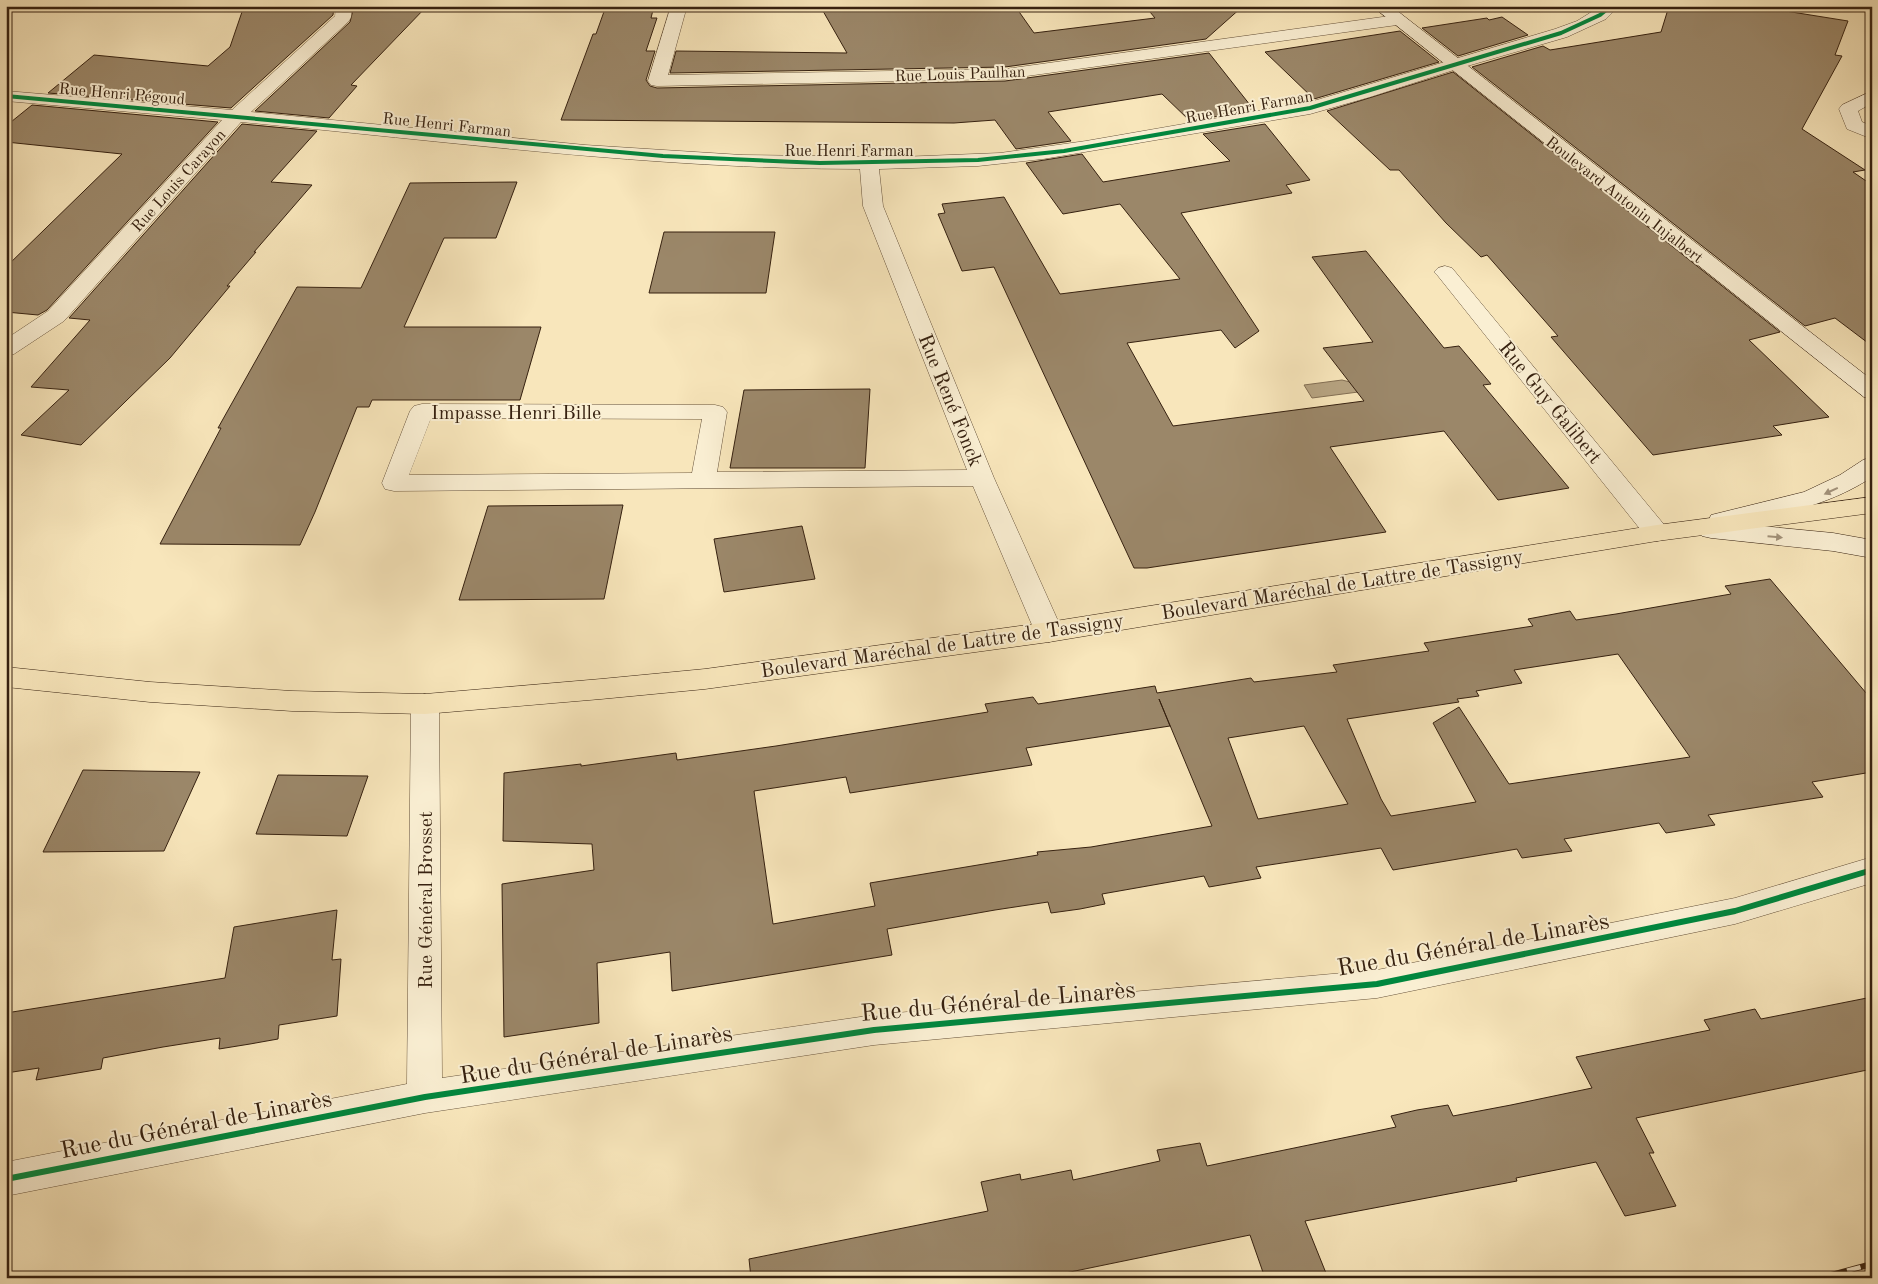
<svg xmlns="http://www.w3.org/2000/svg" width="1878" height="1284" font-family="'Old Standard TT',serif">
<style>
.water{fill:#b6a381;stroke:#836f54}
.building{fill:#9b8769;stroke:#362110;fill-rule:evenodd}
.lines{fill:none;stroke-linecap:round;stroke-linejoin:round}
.street-casing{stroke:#66523b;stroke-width:1}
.secondary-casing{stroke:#362110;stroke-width:1}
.primary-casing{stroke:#362110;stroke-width:1}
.street{fill:#faefd3;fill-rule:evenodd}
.secondary{fill:#faefd3;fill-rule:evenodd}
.primary{fill:#f8e6bb;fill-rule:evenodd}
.rail-casing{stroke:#362110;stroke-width:6}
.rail{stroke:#faefd3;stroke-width:4.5;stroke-dasharray:14;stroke-linecap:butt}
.cycleway-far1-casing{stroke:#faefd3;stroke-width:5.5}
.cycleway-casing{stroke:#faefd3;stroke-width:9}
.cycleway-far1{stroke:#00873e;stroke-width:4}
.cycleway{stroke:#00873e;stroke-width:6}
.oneway{fill:#a2927b}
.labels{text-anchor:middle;stroke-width:4;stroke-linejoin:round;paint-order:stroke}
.far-street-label{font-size:16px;fill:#362110;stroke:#faefd3}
.street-label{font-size:20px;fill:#362110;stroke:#faefd3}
.near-street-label{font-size:24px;fill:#362110;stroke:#faefd3}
</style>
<rect width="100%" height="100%" fill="#f8e6bb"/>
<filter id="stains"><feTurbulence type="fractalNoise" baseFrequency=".004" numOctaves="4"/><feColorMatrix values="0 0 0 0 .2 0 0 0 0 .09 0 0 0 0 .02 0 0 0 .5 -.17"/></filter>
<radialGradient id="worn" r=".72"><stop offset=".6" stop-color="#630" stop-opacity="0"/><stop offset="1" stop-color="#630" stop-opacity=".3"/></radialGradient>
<path class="water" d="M1342,380L1362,385L1366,391L1312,398L1304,385Z"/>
<path class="building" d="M244,6H334L333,15L231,108L48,93L94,55L208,66L230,47Z
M354,6H427L351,85L357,86L329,118L255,111L350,22Z
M606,6H654L651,18H657L646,51H655L646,80L650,86L657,88L1005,81L1209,53L1254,110L1190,121L1162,94L1048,112L1071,141L1016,149L995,120L954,123L561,120L593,34H596Z
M865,6H1015L1034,33L1155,18L1145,6H1201L1206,11L1242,7L1206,39L1005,67L670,73L676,51L847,53L823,11Z
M1669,6H1754L1848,21L1835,55L1842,56L1802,129L1865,170L1853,172L1872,185V346L1835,318L1805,326L1472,67L1543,46L1550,50L1661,32Z
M1502,17L1528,35L1458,56L1422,28L1487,18L1489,20Z
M1400,31L1439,62L1314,99L1265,52Z
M1453,72L1780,332L1749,340L1829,417L1773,426L1782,435L1653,455L1551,337L1558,336L1487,255L1481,257L1446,223L1399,170H1390L1327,111Z
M32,105L218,122L47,310L38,315L6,312V267L122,154L6,142V126Z
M242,124L317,131L271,182L312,185L254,252H256L227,286H230L170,358L81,445L21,435L69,390L31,387L90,320L69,318Z
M1265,124L1310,180L1286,185L1292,193L1181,213L1259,331L1235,348L1221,330L1127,343L1173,426L1364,401L1323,348L1373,342L1312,257L1366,251L1444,348L1459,346L1491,384L1483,385L1569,488L1498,500L1444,431L1330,447L1386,532L1147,568H1134L994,267L962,271L938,214L945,213L942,204L1004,197L1060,294L1180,279L1120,204L1063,214L1026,163L1082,154L1103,182L1230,161L1203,134Z
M517,182L496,238H444L404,327H541L520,400H372L369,407H357L315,512L300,545L160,544L221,428H218L297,287L361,288L410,183Z
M664,232H775L766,293H649Z
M870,389L865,468H730L744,390Z
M623,505L604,599L459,600L488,506Z
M802,526L815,579L724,592L714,539Z
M1770,579L1872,700V772L1812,782L1823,797L1708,815L1715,825L1666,833L1659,823L1564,839L1572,851L1522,858L1517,849L1393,870L1381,848L1256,867L1261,878L1209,887L1204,876L1102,894L1105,904L1080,909L1051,913L1048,902L995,910L887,929L892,955L672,991L670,952L597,963L599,1023L504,1037L502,884L594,870L592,844L503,841L504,773L581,764V766L676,753L677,760L776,746L988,712L985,704L1033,697L1038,704L1155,686L1157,693L1251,678L1254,682L1337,672L1333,665L1429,651L1424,643L1533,626L1528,619L1570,611L1576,620L1616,614L1731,594L1725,586ZM1618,654L1690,757L1509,784L1459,707L1433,723L1476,802L1391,816L1381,799L1347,719L1459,702L1457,699L1479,696L1476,691L1522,683L1514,670ZM1159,699L1212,826L1091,847L1037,852L1038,855L870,883L875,906L773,924L754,791L846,777L850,793L1032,765L1026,748L1170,726ZM1304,726L1348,804L1258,819L1228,738Z
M83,770L138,771L200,772L164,851L43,852Z
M278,775L368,776L347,836L256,834Z
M337,910L332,960L341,959L337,1016L279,1025L278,1039L250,1044L219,1049L220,1038L163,1047L103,1058L101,1069L36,1080L39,1068L6,1073V1013L225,978L234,927Z
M1872,997V1069L1636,1118L1654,1153H1649L1676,1206L1625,1216L1596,1162L1516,1178L1517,1181L1305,1221L1328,1278H1265L1250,1235L1041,1278H751L749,1259L988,1211L981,1182L1020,1174L1021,1180L1071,1170L1073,1180L1160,1161L1157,1150L1200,1143L1207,1166L1396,1127L1391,1116L1417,1110L1448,1105L1453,1116L1511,1105L1592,1088L1576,1057L1710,1030L1704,1020L1755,1009L1761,1019Z"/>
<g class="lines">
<defs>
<path id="street" d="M336,6H352L351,17L349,21L251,112L585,145L742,155L899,157L1000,153L1086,141L1310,102L1555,29L1577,21L1601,6H1619L1606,19L1567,37L1457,69L1370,97L1310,114L1043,159L978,166L879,169L883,206L994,478L1063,632L1059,639L1049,642L1039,639L1035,632L973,486L394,491L385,489L382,483L410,411L414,406L422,404L715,405L723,407L727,412L717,472L967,470L863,206L860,169C653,169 447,141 241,122L64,321L14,354L6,356V339L48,311L222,120L6,101V91L232,110L335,16ZM431,418L702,419L692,473L409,475Z
M671,6H687L668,75L1005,69L1397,15L1403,16L1405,20L1403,24L1397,25L1005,79L657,86L651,85L648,81Z
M1872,91V103L1858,111L1862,122L1872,126V139L1847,129L1839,109L1842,105Z
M1445,266L1452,268L1666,527L1670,533L1666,539L1657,541L1648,539L1438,276L1434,272L1438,268Z
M425,694L435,697L439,704L442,1078L874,1015L1377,970L1735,898L1872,857V883L1735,924L1377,998L874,1045L425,1113L6,1196V1162L407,1084L411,704L415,697Z"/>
<path id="secondary" d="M1372,6H1391L1872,380V399L1864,397Z
M1872,457V477C1832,504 1786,513 1740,524L1833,533L1872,540V558L1833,551L1711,538L1702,536L1698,530L1702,524L1708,522L1711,515L1804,492L1840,475L1863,460Z"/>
<path id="primary" d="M1872,497V513L1657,541L1049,642L705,689L601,699L425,714L292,711L150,702L6,687V667L150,682L292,691L425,694L601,679L705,669L1049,622L1657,525Z"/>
</defs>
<use href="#street" class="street-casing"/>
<use href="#secondary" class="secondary-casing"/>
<use href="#primary" class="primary-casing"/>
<use href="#street" class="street"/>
<use href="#secondary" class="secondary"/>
<use href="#primary" class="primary"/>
<defs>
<path id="rail" d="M1820,1278L1872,1264"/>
</defs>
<use href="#rail" class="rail-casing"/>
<use href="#rail" class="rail"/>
<defs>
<path id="cycleway-far1" d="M6,96L663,156L820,163L978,160L1064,151L1310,108L1561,33L1600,15L1611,6"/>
<path id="cycleway" d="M6,1179L425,1097L874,1030L1377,984L1735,911L1872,870"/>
</defs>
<use href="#cycleway-far1" class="cycleway-far1-casing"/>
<use href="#cycleway" class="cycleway-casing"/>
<use href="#cycleway-far1" class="cycleway-far1"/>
<use href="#cycleway" class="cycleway"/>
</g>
<defs><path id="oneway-solid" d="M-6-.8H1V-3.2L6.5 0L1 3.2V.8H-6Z" transform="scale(1.25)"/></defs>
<g class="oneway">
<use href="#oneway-solid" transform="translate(1831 491) rotate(155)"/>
<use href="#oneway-solid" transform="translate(1775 537) rotate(5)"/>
</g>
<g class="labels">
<g class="far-street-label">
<text transform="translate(960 73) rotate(-2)" y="6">Rue Louis Paulhan</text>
<text transform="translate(122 93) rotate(5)" y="6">Rue Henri Pégoud</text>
<text transform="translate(1249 106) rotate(-10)" y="6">Rue Henri Farman</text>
<text transform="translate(447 124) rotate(6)" y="6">Rue Henri Farman</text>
<text x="849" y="156">Rue Henri Farman</text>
<text transform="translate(178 180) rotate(-48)" y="6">Rue Louis Carayon</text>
<text transform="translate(1625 199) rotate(38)" y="6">Boulevard Antonin Injalbert</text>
</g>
<g class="street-label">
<text transform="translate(951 400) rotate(68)" y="7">Rue René Fonck</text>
<text transform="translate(1551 402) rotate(51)" y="7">Rue Guy Galibert</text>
<text x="516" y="419">Impasse Henri Bille</text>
<text transform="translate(1342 584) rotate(-9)" y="7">Boulevard Maréchal de Lattre de Tassigny</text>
<text transform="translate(942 645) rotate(-8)" y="7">Boulevard Maréchal de Lattre de Tassigny</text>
<text transform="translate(425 900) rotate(-90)" y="7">Rue Général Brosset</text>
</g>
<g class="near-street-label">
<text transform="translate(1473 944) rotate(-10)" y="8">Rue du Général de Linarès</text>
<text transform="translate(998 1001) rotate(-5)" y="8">Rue du Général de Linarès</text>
<text transform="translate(596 1054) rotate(-9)" y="8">Rue du Général de Linarès</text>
<text transform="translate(196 1124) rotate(-11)" y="8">Rue du Général de Linarès</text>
</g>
</g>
<rect width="1878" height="1284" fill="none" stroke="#f8e6bb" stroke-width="25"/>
<rect x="8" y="8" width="1863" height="1269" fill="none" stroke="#362110" stroke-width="2.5"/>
<rect x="12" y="12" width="1853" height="1259" fill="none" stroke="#362110"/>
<rect width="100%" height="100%" filter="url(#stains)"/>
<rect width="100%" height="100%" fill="url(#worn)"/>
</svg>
